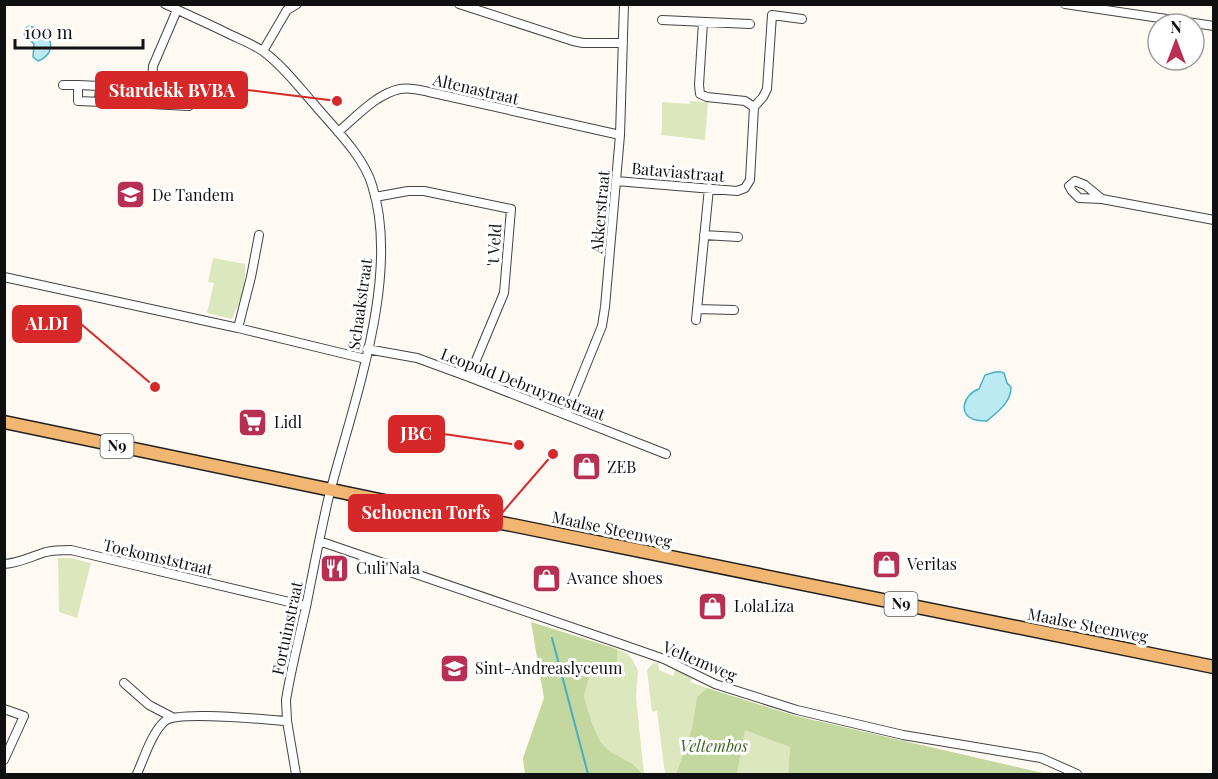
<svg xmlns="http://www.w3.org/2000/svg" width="1218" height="779" font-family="'Playfair Display',serif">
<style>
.green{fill:#dde7be}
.forest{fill:#c4d79e}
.water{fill:#bbeaf3;stroke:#46aec5;stroke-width:1.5}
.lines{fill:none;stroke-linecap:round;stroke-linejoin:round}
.stream{stroke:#46aec5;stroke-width:2}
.minor-casing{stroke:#434343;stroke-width:10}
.primary-casing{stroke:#212121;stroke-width:15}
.minor{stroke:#fff;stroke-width:8}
.primary{stroke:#f0b672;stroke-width:12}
.labels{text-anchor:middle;stroke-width:6;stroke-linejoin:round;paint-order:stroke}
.shield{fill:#fff;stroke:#585858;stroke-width:1.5}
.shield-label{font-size:15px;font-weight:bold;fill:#101010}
.street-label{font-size:16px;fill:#101010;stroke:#fff}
.poi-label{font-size:16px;fill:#101010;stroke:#fff;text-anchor:start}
.park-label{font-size:16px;font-style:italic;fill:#3f6423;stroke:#fff}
.leader{fill:none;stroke:#d62828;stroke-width:2}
.callout-dot{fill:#d62828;stroke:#fff;stroke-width:2}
.callout{fill:#d62828;stroke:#d62828;stroke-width:2}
.callout-label{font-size:18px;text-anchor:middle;font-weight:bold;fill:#fff}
</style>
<rect width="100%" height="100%" fill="#fefaf3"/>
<path class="green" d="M690,101L708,102L705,140L661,135L662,130V102L690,104Z
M213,258L245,264C245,276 245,290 240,300C238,306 234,313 232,319L207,313L214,283L208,282Z
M58,558H71L91,563L77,618L59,612Z
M617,649L626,653L632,659L638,670L636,697L644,774L633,764L609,751L600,741L592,723L584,696L590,675L616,661Z
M653,663H658L659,670L673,676L675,670L678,669L692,675L693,678L690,682L707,688L697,697L692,728L676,774H665L657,711L652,712L647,670Z
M745,729L790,747L788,774H737Z"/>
<path class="forest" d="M531,622L617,649V661L590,675L584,696L592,723L600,741L609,751L633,764L643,774H525L523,758L544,698Z
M707,688L796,716L1047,774H788L790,747L745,730L737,774H676L692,728L697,697Z"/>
<path class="water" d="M29,26C51,30 60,52 38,61L33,57L34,44C30,39 22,38 25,29Z
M995,372H1001L1004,373L1007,383L1011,387C1011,403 998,411 987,421C983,421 980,421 976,420C957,416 963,394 979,389L985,375Z"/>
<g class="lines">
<path class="stream" d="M552,638L588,774"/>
<defs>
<path id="minor" d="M165,4C186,14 207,23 227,33C239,39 253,44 264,52C283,66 298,86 314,104C333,127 363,155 372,185C402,277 351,408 328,500C320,535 313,571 306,607C299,638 291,669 286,700L287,721L296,774
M459,4L573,41L583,43H623
M1065,4L1214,26
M662,20L750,24
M703,22L699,85L700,94L707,97L745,101L754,107
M263,51L287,10L297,4
M63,85H78
M99,101L100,86L78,85V101L150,104L153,66L177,10
M150,104L189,106
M338,132C356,117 376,94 400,89C410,87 420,90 429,92L620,135
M616,181L737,191L745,188L750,180L754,107L763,97L767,89L772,15L802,19
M375,197L408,191H424L511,209L504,293L469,377
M1102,199L1085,185L1075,181L1069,186L1072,191L1079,198L1102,199L1214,220
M704,235L738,237
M4,277L238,328L366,359
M697,309L734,310
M696,320L709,188
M238,328L251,277L259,235
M367,349L417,358L469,377L666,454
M566,415L602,326L605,307L620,135L624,4
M319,541L618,643L664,659L715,684L797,710L903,735L1041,758L1077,774
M4,564C20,563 32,556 46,552C54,550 62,550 71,550L306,606
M124,683L149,705L172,717
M4,709L24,716L4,760
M137,774C144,758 152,732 165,721C178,710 267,720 287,721"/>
<path id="primary" d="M4,422L399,504L512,525L1214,667"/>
</defs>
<use href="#minor" class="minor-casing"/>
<use href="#primary" class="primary-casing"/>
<use href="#minor" class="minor"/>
<use href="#primary" class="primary"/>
</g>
<defs>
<symbol id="school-square" viewBox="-11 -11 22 22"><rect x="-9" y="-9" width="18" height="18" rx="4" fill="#b82f54" stroke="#fff"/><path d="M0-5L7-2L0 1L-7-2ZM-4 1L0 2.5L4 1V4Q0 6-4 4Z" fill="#fff"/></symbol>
<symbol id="supermarket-square" viewBox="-11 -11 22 22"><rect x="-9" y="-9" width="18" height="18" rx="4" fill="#b82f54" stroke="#fff"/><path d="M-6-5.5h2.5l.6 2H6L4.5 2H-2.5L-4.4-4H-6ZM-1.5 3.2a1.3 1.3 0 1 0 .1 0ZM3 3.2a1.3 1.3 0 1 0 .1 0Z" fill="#fff"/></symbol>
<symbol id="shop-square" viewBox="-11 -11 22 22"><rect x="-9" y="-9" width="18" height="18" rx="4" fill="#b82f54" stroke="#fff"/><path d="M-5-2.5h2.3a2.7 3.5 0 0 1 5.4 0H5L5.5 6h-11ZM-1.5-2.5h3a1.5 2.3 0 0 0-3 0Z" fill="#fff"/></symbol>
<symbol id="restaurant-square" viewBox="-11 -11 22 22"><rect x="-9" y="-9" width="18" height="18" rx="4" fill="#b82f54" stroke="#fff"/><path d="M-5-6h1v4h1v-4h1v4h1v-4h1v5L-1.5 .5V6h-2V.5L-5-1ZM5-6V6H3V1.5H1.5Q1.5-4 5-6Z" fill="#fff"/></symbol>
</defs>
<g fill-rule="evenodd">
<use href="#school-square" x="114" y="178" width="33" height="33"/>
<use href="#supermarket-square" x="236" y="406" width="33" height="33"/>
<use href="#shop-square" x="570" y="450" width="33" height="33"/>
<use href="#shop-square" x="870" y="548" width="33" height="33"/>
<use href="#restaurant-square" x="318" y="552" width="33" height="33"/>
<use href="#shop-square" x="530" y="562" width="33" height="33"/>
<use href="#shop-square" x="696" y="590" width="33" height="33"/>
<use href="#school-square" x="438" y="652" width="33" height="33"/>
</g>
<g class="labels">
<g class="shield">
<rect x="100.5" y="434" width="33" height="24" rx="4.5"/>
<rect x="884.5" y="592" width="33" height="24" rx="4.5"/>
</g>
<g class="shield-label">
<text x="117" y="451">N9</text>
<text x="901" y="609">N9</text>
</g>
<g class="street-label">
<text transform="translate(476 89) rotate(13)" y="6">Altenastraat</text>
<text transform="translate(678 172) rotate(5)" y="6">Bataviastraat</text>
<text transform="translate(600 212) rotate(-85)" y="6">Akkerstraat</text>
<text transform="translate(494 245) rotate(-86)" y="6">'t Veld</text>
<text transform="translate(360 304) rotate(-82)" y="6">Schaakstraat</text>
<text transform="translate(523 384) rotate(21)" y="6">Leopold Debruynestraat</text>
<text transform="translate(612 529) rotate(12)" y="6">Maalse Steenweg</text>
<text transform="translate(158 557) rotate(13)" y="6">Toekomststraat</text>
<text transform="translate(1088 625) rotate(11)" y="6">Maalse Steenweg</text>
<text transform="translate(287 628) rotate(-78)" y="6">Fortuinstraat</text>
<text transform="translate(700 661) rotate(23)" y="6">Veltemweg</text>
</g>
<g class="poi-label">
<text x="152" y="201">De Tandem</text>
<text x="274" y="428">Lidl</text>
<text x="607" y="473">ZEB</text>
<text x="907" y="570">Veritas</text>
<text x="356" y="574">Culi'Nala</text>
<text x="567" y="584">Avance shoes</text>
<text x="734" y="612">LolaLiza</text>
<text x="475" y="674">Sint-Andreaslyceum</text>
</g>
<g class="park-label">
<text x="714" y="752">Veltembos</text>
</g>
</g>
<path class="leader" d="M337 101L247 90M155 387L81 324M519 445L444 434M553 454L502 513"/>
<g class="callout-dot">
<circle cx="337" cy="101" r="6"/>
<circle cx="155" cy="387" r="6"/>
<circle cx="519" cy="445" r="6"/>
<circle cx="553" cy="454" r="6"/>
</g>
<g class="callout">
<rect x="96" y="72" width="151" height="36" rx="6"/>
<rect x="13" y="306" width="68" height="36" rx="6"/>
<rect x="389" y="416" width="55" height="36" rx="6"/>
<rect x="349" y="495" width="153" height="36" rx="6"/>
</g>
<g class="callout-label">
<text x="172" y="97">Stardekk BVBA</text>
<text x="47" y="330">ALDI</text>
<text x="416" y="440">JBC</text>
<text x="426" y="519">Schoenen Torfs</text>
</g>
<rect width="1218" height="779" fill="none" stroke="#101010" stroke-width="12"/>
<g transform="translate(1176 42)"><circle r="28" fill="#ffffff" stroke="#9f9f9f" stroke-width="1.5"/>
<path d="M0-4.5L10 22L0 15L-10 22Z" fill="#b82f54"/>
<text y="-9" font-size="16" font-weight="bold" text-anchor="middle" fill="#101010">N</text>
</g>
<path d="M15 39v9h128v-9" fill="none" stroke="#101010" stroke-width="3"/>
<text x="24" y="39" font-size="18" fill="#101010" stroke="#ffffff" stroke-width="4.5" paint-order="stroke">100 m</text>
</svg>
